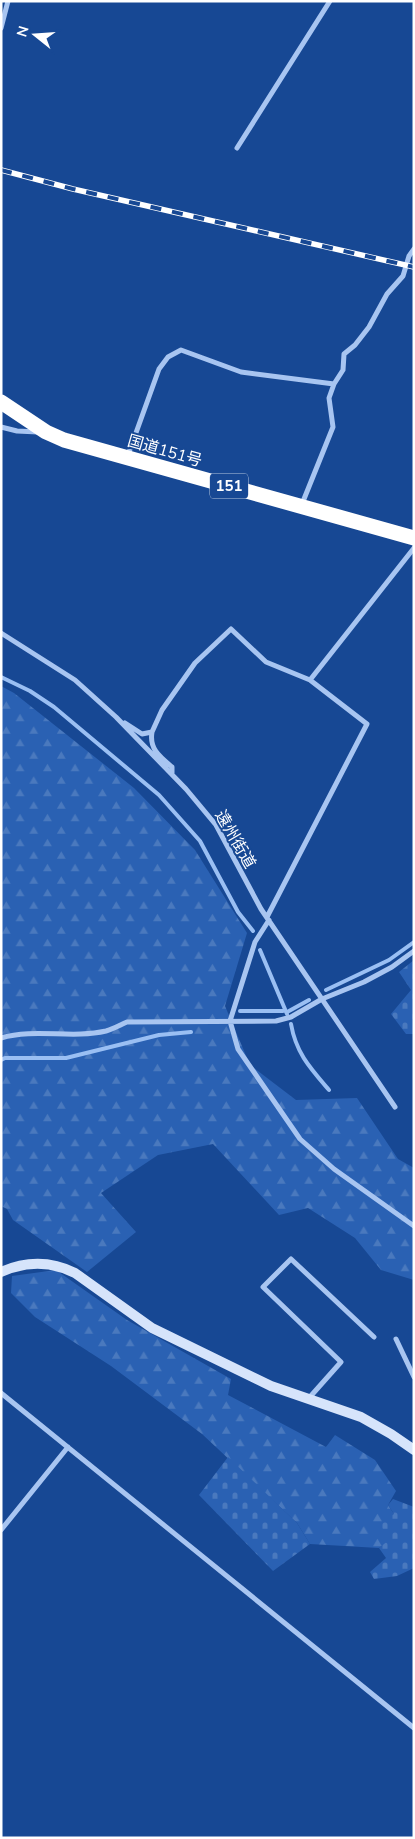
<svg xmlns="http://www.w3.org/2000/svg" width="415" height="1839" font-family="'Nunito Sans','Noto Sans JP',sans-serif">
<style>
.forest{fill:url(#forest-firs)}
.cemetery{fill:url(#cemetery-stones)}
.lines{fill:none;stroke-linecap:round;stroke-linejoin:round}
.stream{stroke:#9abff3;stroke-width:4}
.street{stroke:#a8c5f1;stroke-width:5}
.secondary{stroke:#d6e4fb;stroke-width:10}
.highway{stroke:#fff;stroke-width:15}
.rail-casing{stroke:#fff;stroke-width:5.5}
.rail{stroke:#174894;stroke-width:4;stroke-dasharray:11;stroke-linecap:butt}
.labels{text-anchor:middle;stroke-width:4;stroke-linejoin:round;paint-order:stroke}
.shield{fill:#174894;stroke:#b9c8df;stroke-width:1}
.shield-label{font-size:15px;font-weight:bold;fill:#fff}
.street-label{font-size:16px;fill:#fff;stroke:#174894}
</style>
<defs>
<pattern id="forest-firs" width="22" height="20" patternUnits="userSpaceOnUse" patternTransform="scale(1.25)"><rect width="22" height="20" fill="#2a61b3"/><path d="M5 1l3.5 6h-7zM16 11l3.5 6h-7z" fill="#4a79be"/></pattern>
<pattern id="cemetery-stones" width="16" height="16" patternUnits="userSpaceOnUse" patternTransform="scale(1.25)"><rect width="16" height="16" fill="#2a61b3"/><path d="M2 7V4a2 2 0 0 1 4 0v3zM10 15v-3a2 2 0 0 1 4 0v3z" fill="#4a79be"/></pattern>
</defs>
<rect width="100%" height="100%" fill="#174894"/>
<path class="forest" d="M1,686L14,693L134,788L195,850L247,933L225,1006L250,1065L296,1100L357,1098L398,1159L414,1168V1280L381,1270L355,1238L308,1208L279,1215L213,1144L158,1155L101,1193L136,1232L87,1272L13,1220L7,1209L1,1206Z
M56,1270L127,1320L231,1379L228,1395L326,1447L335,1435L375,1460L396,1491L388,1505L394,1514L389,1541L379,1548L310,1544L297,1523L202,1434L111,1366L35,1317L11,1293L12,1276Z"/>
<path class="cemetery" d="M414,960V1034H406L391,1014L411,990L399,972Z
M228,1457L297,1523L310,1544L273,1571L199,1495Z
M393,1499L414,1507V1568L397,1576L374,1579L370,1572L386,1558L379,1548L389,1540L380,1524L394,1514L388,1505Z"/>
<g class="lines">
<path class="stream" d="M1,677L30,691L54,707L159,795L200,841L238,912L253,931
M260,950L287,1014
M326,990L389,960L414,942
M240,1011H283
M289,1011L309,1000
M291,1024C296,1053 310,1068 329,1090
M1,1060L5,1058H66L159,1035L191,1032"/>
<path class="street" d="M1,28L8,1
M237,148L330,1
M334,384L343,370L344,354L355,345L369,327L387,294L403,276L409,256L414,249
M1,427L17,431L38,432
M128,455L159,369L168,357L181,350L241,372L334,384L329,398L333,427L302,504
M1,633L75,680L116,717L186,789L216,825L261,909L395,1107
M125,723L142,734L152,732L162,710L195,663L231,629L266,662L310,680L414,548
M152,732C149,749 160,757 172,767V773
M267,917L367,724L310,680
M269,920L255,942L230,1021L238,1049L300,1139L334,1169L414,1226
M1,1038C35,1028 71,1039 106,1031C113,1029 120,1025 127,1022L276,1021L291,1017L322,999L364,982L392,967L414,951
M396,1339L414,1377
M1,1393L414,1728
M309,1398L341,1362L263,1287L291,1259L374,1337
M1,1530L68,1447"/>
<path class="secondary" d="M1,1272C26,1261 51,1261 75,1273L152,1328L271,1386L361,1417L391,1434L414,1450"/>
<path class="highway" d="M1,402L46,432L64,440L414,538"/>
<defs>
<path id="rail" d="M1,170L73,189L414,267"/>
</defs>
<use href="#rail" class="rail-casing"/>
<use href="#rail" class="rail"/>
</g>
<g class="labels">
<rect class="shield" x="210" y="473.5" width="38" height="25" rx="4"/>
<g class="shield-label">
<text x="229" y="491">151</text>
</g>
<g class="street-label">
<text transform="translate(165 450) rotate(16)" y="6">国道151号</text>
<text transform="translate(236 839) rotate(60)" y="6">遠州街道</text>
</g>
</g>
<rect width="415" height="1839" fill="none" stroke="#ffffff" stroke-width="5"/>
<g transform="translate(35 35) rotate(287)" stroke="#174894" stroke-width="4" paint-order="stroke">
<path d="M0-4L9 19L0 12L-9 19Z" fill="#ffffff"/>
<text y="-8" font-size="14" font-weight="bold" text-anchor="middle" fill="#ffffff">N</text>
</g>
</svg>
